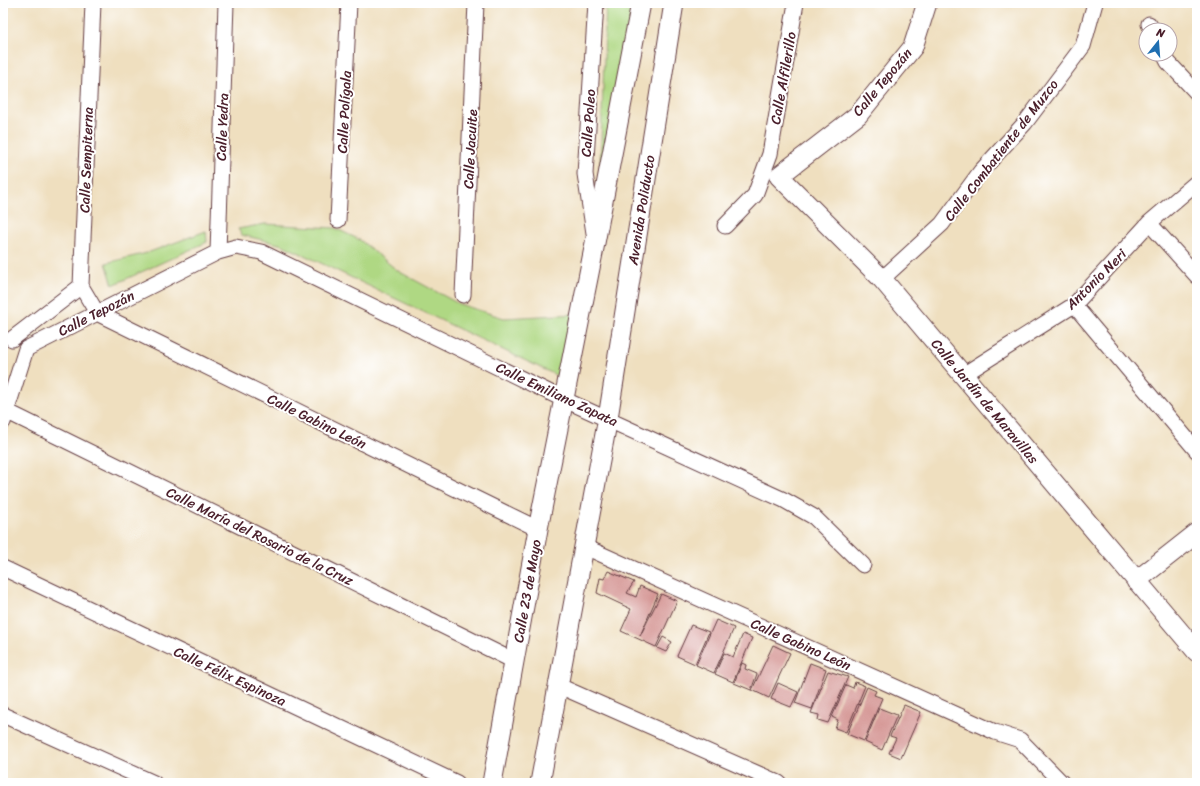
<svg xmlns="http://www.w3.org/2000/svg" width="1200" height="786" font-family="Sriracha,sans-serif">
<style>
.green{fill:#afd883;stroke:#7c7c57}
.building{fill:#d59795}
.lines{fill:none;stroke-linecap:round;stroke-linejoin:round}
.minor-casing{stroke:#633c41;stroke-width:17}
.tertiary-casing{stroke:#633c41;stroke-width:21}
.minor{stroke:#fff;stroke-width:15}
.tertiary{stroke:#fff;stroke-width:19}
.labels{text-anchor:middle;stroke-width:4;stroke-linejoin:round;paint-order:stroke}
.street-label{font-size:14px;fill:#4a1f2b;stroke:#fff}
</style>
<rect width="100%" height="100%" fill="#fff"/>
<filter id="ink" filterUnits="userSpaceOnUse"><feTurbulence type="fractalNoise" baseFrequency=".025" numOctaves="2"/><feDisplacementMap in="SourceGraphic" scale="8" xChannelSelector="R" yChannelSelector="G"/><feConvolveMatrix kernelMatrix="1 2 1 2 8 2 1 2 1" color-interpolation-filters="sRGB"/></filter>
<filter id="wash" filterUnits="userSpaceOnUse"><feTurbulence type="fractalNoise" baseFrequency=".012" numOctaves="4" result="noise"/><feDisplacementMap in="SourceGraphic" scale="16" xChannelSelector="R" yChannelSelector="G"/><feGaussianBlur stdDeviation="0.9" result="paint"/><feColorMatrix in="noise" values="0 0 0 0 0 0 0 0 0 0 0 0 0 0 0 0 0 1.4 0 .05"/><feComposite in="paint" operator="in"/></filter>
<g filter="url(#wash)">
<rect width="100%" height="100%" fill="#efdfbf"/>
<path class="green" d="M606,3H635L599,198Z
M265,224L335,228L360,240L398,271L459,304L504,318L577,314L564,379L283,245L242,235L238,229Z
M206,231L207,242L113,285L106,263L147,253Z"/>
<g id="blocks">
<path class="building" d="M608,571L634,582L627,593L636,597L640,586L658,594L640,636L661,594L677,601L656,647L621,631L631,609L597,593L600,578L604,579Z
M716,620L734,628L714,673L696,665Z
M691,625L709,632L695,664L677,656Z
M743,634L752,638L733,682L715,674L724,653L733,657Z
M663,637L672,642L666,652L657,648Z
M773,645L790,653L769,698L752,690Z
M742,663L746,665L745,669L757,674L751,690L734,683Z
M810,663L826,669L812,709L795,703Z
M828,671L848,677L828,723L818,720L819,715L811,713Z
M855,682L865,686L846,732L835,728L838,720L832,717L846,685L853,688Z
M778,683L798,692L791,707L771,699Z
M867,687L876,691L874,695L882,698L864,741L847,734Z
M904,705L921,712L901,758L889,753L896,738L890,736Z
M879,708L897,715L882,750L865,742Z"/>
</g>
</g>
<g filter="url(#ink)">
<use href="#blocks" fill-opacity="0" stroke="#633c41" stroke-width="1"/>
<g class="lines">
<defs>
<path id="minor" d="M93,3L81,286L97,313L538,529
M1149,24L1152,30
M1164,54L1168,62L1197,93
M338,220L349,3
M1149,223L1197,276
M725,226L755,195L770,154L796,3
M594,233L585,174L596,3
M218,252L226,3
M882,279L942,224L981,171L1025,123L1083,46L1095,3
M463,295L476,3
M1074,305L1197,451
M12,339L81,286
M963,375L1074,305L1149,223L1197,182
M6,411L514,661
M3,422L26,349L218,252L236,247L261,252L563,399L784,500L814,517L863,565
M583,546L995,732L1020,740L1062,783
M3,568L457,783
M557,685L779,783
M3,715L154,783"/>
<path id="tertiary" d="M927,3L913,47L858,115L779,176L882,279L1197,652
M1136,581L1197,533
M492,783L538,529L595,243L641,3
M540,783L608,418L674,3"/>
</defs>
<use href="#minor" class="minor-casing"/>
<use href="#tertiary" class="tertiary-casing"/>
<use href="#minor" class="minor"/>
<use href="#tertiary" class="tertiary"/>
</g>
</g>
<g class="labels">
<g class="street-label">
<text transform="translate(783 78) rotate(-80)" y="5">Calle Alfilerillo</text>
<text transform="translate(882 82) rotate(-50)" y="5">Calle Tepozán</text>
<text transform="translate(344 112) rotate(-87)" y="5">Calle Polígala</text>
<text transform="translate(588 123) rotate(-86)" y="5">Calle Poleo</text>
<text transform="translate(222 127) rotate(-88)" y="5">Calle Yedra</text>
<text transform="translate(470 149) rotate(-87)" y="5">Calle Jacuite</text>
<text transform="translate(1001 150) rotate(-52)" y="5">Calle Combatiente de Muzco</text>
<text transform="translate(86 160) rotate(-88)" y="5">Calle Sempiterna</text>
<text transform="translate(641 210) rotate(-81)" y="5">Avenida Poliducto</text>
<text transform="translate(1096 279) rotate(-45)" y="5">Antonio Neri</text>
<text transform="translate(96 313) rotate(-27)" y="5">Calle Tepozán</text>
<text transform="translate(557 394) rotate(25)" y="5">Calle Emiliano Zapata</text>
<text transform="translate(985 401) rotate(50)" y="5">Calle Jardín de Maravillas</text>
<text transform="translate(317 421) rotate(26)" y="5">Calle Gabino León</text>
<text transform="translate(260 536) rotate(26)" y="5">Calle María del Rosario de la Cruz</text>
<text transform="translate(527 591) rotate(-80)" y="5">Calle 23 de Mayo</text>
<text transform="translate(801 644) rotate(24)" y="5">Calle Gabino León</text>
<text transform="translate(230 676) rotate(25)" y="5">Calle Félix Espinoza</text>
</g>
</g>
<rect width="1200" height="786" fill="none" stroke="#fff" stroke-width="16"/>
<g transform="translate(1158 42) rotate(17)"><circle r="19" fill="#ffffff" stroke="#b7a5aa"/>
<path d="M0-3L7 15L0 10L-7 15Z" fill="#1f6fb2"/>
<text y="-6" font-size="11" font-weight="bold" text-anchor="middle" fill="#4a1f2b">N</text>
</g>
</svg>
